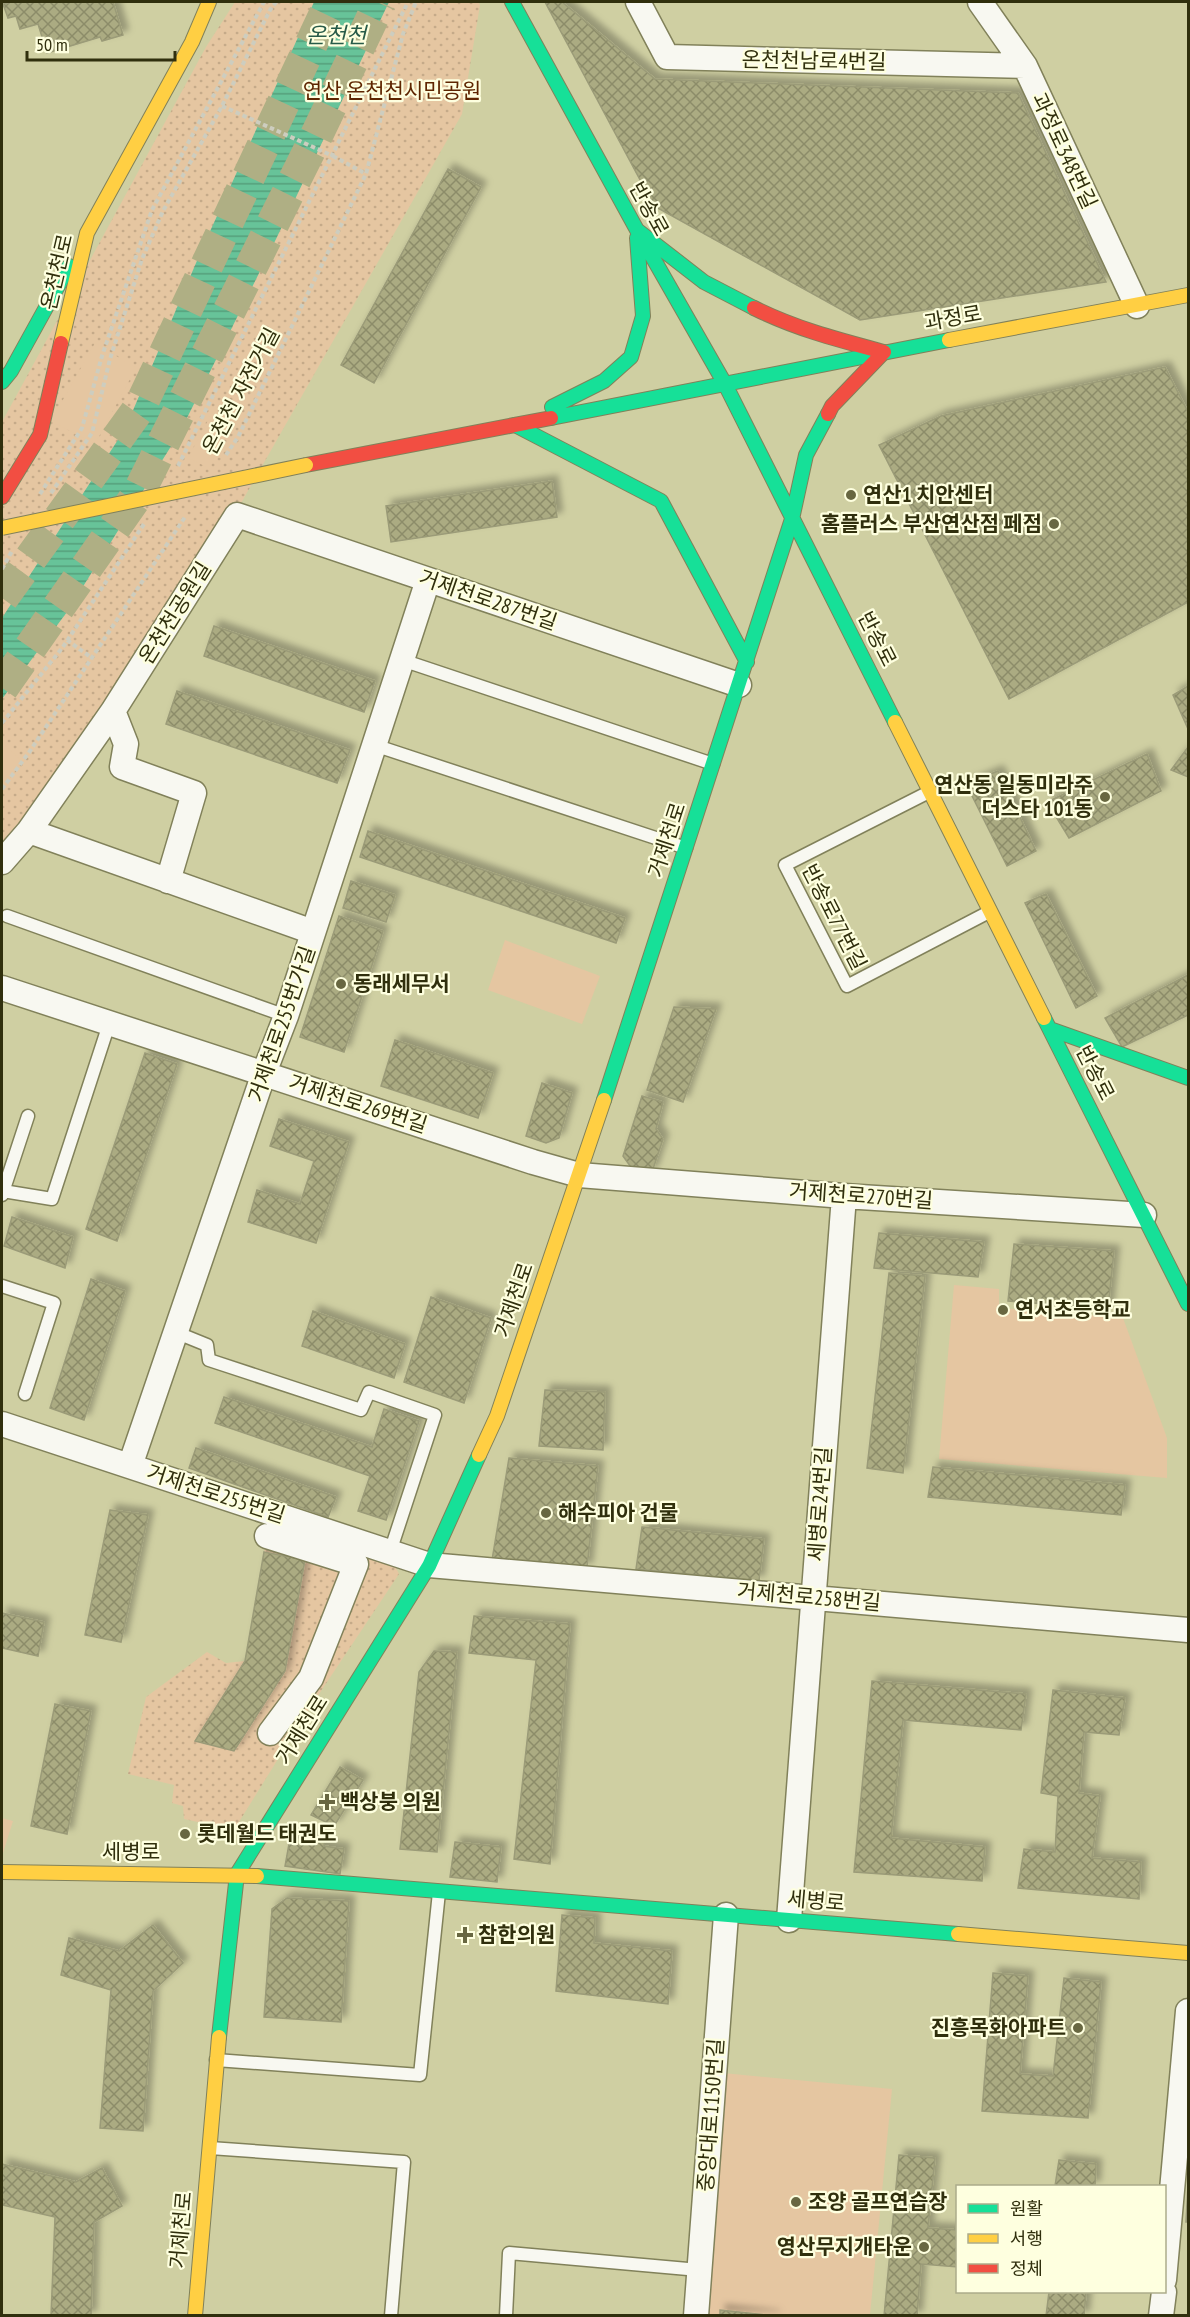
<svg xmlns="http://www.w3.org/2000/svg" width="1190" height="2317" font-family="'PT Sans Narrow','Noto Sans KR',sans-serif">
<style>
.green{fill:url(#green-dots)}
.pitch{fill:#e5c6a1}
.water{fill:url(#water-rules)}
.building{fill:url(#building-cross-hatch);stroke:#9b9b78;stroke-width:1.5;filter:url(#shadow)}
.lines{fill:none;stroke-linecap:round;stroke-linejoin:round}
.highway-tunnel{stroke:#afaf84;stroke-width:33;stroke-dasharray:33 16;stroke-linecap:butt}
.lane-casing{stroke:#81815a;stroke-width:15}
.street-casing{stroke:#81815a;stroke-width:27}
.fast-casing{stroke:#81815a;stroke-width:16}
.slow-casing{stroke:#81815a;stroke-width:16}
.jam-casing{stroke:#81815a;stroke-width:16}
.path{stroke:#cdcdbf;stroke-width:4;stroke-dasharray:4.5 3;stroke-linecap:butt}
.lane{stroke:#f8f8f1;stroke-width:12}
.street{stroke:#f8f8f1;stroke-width:24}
.fast{stroke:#16e098;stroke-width:14}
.slow{stroke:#ffcf43;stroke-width:14}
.jam{stroke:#f24e42;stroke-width:14}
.slow-bridge-casing{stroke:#81815a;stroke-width:16;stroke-linecap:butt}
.path-bridge{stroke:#cdcdbf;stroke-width:4;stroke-dasharray:4.5 3;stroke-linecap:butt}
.slow-bridge{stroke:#ffcf43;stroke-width:14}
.poi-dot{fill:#686741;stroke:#feffdf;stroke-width:2}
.labels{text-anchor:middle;stroke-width:4.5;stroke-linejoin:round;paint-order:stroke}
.street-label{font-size:21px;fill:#302f0d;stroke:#feffdf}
.park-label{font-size:21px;fill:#5e2500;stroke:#feffdf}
.poi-label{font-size:21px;font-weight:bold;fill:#302f0d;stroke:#feffdf;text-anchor:start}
.water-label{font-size:22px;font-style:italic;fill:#285b49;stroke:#feffdf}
</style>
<defs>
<pattern id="green-dots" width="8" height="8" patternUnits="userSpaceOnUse" patternTransform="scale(1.5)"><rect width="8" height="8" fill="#e5c6a1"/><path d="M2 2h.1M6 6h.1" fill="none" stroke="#c5aa89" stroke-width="1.8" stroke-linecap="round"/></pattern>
<pattern id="water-rules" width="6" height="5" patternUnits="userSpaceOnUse" patternTransform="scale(1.5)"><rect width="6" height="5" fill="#67c399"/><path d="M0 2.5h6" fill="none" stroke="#559f7b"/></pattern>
<pattern id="building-cross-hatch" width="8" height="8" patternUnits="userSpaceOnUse" patternTransform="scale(1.5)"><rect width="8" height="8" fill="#abab82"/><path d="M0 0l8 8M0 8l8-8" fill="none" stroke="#8c8c69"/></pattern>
<filter id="shadow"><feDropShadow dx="5.5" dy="-5.5" stdDeviation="3" flood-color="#0004"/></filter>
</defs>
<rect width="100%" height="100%" fill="#cfcfa2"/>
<path class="green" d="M235,2H478L480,5L462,114L240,505L2,856V422L206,47Z
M273,1525L395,1566L399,1574L309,1709L234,1830L184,1819L183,1806L172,1803L174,1785L128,1774L146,1697L207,1652L226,1663L245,1661L267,1536Z"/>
<path class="pitch" d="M95,343L136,368L95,444L51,421Z
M213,411L234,421L209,468L188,458Z
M2,743L22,761L2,790Z
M505,940L600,976L582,1024L488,990Z
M954,1285L999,1289V1308L1123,1318L1167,1438V1478L939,1459Z
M2,1818L13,1821L3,1853H2Z
M723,2073L892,2089L870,2315L701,2316Z"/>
<path class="water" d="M314,2H389L277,237L180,432L67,612L2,699V618L125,429L202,249Z"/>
<path class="building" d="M11,2H113L123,35L102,41L100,37L47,53L38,24L20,29L16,16L8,18L3,4Z
M545,2H562L655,79L1018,93L1106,282L860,320L654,206Z
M448,169L481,187L374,383L341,365Z
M1165,367L1188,412V602L1009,699L879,445L941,416Z
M552,481L557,517L391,542L386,506Z
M214,626L375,681L364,712L204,656Z
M1188,686V729L1173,695Z
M177,691L350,750L337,783L166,724Z
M1188,747V777L1171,770Z
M1147,754L1161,791L1069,838L1047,802Z
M998,771L1036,851L1007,866L966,784Z
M368,831L625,918L616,943L360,857Z
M351,881L395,895L386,922L343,908Z
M1046,894L1097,996L1076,1008L1025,903Z
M339,916L383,931L344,1052L300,1037Z
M1188,975V1015L1122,1047L1105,1018Z
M674,1007L716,1009L683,1102L647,1090Z
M395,1040L493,1073L478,1118L381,1086Z
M145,1053L177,1064L117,1241L86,1229Z
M542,1083L572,1093L559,1138L546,1143L526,1136Z
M642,1096L663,1102L656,1129L663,1139L652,1172L633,1170L623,1156Z
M279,1119L349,1142L316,1243L248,1222L257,1190L300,1204L314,1161L270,1146Z
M12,1217L73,1237L65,1268L4,1246Z
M879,1233L984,1242L978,1277L874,1268Z
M1014,1244L1114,1251L1108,1309L1008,1301Z
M889,1273L925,1276L903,1473L867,1468Z
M91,1279L125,1291L84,1420L50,1408Z
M431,1297L491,1318L464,1403L404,1382Z
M313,1311L405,1344L394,1378L302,1346Z
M545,1390L605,1392L603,1450L539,1446Z
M224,1397L372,1447L384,1409L419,1421L386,1520L358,1511L370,1476L215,1423Z
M196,1448L336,1497L328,1517L189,1468Z
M509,1458L598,1466L587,1568L492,1560Z
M933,1467L1125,1485L1121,1515L928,1497Z
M110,1510L148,1515L121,1642L85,1635Z
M642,1527L764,1539L759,1581L636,1569Z
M264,1552L305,1560L285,1671L234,1751L195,1741L245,1661Z
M2,1613L44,1622L38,1656L2,1648Z
M474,1616L570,1624L550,1864L514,1859L536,1660L469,1653Z
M434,1651L457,1652L437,1852L400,1849L419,1672Z
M872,1681L1026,1694L1021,1730L903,1720L891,1838L985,1847L982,1881L854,1872Z
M1053,1690L1125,1698L1119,1735L1084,1732L1079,1793L1100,1796L1092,1858L1141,1862L1139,1899L1018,1888L1024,1849L1055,1852L1058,1796L1041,1793Z
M55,1704L91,1711L67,1834L31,1826Z
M340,1767L363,1780L334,1826L311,1815Z
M295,1835L325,1837L324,1846L344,1849L340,1874L285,1866L289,1844L293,1845Z
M455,1842L501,1847L497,1882L450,1877Z
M287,1898L349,1901L341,2022L264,2017L272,1909Z
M562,1915L595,1918L594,1943L672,1951L668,2004L556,1991Z
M153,1925L183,1963L153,1991L143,2131L100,2128L111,1990L61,1975L69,1938L119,1951Z
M993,1973L1028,1976L1020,2074L1053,2076L1064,1978L1101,1982L1088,2118L982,2111Z
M899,2155L935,2158L928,2228L958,2230V2267L921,2264L917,2316H884Z
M1059,2160L1096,2164L1095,2186H1055Z
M2,2164L76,2182L102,2168L122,2206L94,2222L91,2316H51L55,2217L2,2205Z
M1188,2185V2222H1186Z
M1049,2292H1086L1084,2316H1046Z
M720,2310L775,2316H720Z"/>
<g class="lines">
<path class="highway-tunnel" d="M2,598L140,407L331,2
M2,688L138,494L310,149L380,2"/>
<defs>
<path id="lane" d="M402,660L713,764
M374,745L686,848
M929,792L785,865L847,986L989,912
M7,916L286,1016
M3,1191L52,1199L109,1024
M2,1195L28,1116
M2,1286L54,1303L25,1394
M175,1332L207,1345L209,1360L361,1410L369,1392L435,1415L390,1552
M216,2060L420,2075L439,1892
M210,2148L404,2162L391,2316
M506,2316L509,2253L699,2270"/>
<path id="street" d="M638,2L667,57L1025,66
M980,2L1025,66L1137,306
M113,711L126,744L122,767L194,793L168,881
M29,831L313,932
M2,862L29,831L113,711L237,515L739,685
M2,988L533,1162L579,1175L844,1196L1144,1215
M2,1424L429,1565L1188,1630
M130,1466L264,1073L286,1016L428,580
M267,1536L356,1564L311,1678L270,1733
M789,1920L844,1196
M1164,2280L1188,2011
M696,2316L726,1915
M1161,2316L1164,2292"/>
<path id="fast" d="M512,2L637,230L725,384L895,722
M637,230L704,282L754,308
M2,382L11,371L69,266
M552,407L604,381L631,357L643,316L637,238
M551,418L949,340
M515,425L661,501L747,662
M1044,1018L1188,1304
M1050,1029L1188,1078
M604,1100L792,519L806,455L828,414
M257,1876L958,1934
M219,2037L237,1874L429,1566L479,1455"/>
<path id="slow" d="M949,340L1188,295
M61,343L87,233L192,42L209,2
M895,722L1044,1018
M479,1455L497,1416L604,1100
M2,1872L257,1876
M958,1934L1188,1953
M195,2316L219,2037"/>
<path id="jam" d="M754,308C796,329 839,340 884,352L832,406L828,414
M306,465L551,418
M2,497L40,435L61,343"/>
</defs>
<use href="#lane" class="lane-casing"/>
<use href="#street" class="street-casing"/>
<use href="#fast" class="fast-casing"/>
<use href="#slow" class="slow-casing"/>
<use href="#jam" class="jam-casing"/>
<path class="path" d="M333,156L366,174
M226,455L238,437L366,174L403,34L416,2
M178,466L408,2
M51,493L92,433L110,359L142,259L163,211L222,106L270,10L276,2
M40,494L82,428L102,356L152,210L264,2
M2,569L12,551
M67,640L92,658
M2,723L63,647L144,524
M2,789L30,751L185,517"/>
<use href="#lane" class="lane"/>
<use href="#street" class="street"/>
<use href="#fast" class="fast"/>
<use href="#slow" class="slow"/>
<use href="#jam" class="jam"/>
<defs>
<path id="slow-bridge" d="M2,528L306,465"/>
</defs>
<use href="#slow-bridge" class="slow-bridge-casing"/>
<path class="path-bridge" d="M222,106L333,156"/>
<use href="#slow-bridge" class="slow-bridge"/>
</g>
<g class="poi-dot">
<circle cx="851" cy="495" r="6"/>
<circle cx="1054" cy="524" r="6"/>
<circle cx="1105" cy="797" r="6"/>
<circle cx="341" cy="984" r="6"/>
<circle cx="1003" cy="1310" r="6"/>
<circle cx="546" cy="1513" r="6"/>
<path d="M324 1793h6v6h6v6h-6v6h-6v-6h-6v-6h6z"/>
<circle cx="185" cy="1834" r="6"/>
<path d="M462 1926h6v6h6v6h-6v6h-6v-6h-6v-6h6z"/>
<circle cx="1078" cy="2028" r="6"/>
<circle cx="796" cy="2202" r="6"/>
<circle cx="924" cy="2247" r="6"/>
</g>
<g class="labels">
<g class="street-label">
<text transform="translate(814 61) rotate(1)" y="7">온천천남로4번길</text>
<text transform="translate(1064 151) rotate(65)" y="7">과정로348번길</text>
<text transform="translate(649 209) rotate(61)" y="7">반송로</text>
<text transform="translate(57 272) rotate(-77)" y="7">온천천로</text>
<text transform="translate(953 318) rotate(-10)" y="7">과정로</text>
<text transform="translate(241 391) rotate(-62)" y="7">온천천 자전거길</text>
<text transform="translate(488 600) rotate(19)" y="7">거제천로287번길</text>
<text transform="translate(175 613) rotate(-58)" y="7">온천천공원길</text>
<text transform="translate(877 639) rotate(63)" y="7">반송로</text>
<text transform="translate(667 840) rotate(-72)" y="7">거제천로</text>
<text transform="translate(834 917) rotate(63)" y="7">반송로77번길</text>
<text transform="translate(282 1024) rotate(-71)" y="7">거제천로255번가길</text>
<text transform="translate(1095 1073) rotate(63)" y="7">반송로</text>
<text transform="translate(358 1104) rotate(18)" y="7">거제천로269번길</text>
<text transform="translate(861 1196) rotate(4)" y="7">거제천로270번길</text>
<text transform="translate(514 1300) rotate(-71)" y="7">거제천로</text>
<text transform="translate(216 1494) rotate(18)" y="7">거제천로255번길</text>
<text transform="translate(820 1504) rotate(-86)" y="7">세병로24번길</text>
<text transform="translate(809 1597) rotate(5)" y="7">거제천로258번길</text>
<text transform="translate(302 1730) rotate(-58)" y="7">거제천로</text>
<text x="131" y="1859">세병로</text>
<text transform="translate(816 1901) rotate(5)" y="7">세병로</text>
<text transform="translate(711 2115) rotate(-86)" y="7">중앙대로1150번길</text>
<text transform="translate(181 2230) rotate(-85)" y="7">거제천로</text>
</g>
<g class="park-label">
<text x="392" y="98">연산 온천천시민공원</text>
</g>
<g class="poi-label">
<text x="863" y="502">연산1 치안센터</text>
<text x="1042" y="531" text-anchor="end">홈플러스 부산연산점 페점</text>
<text x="1093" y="792" text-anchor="end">연산동 일동미라주<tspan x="1093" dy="24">더스타 101동</tspan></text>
<text x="353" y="991">동래세무서</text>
<text x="1015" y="1317">연서초등학교</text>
<text x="558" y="1520">해수피아 건물</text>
<text x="340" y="1809">백상붕 의원</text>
<text x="197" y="1841">롯데월드 태권도</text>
<text x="478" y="1942">참한의원</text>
<text x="1066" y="2035" text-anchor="end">진흥목화아파트</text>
<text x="808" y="2209">조양 골프연습장</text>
<text x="912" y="2254" text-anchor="end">영산무지개타운</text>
</g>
<g class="water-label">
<text x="336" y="43">온천천</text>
</g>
</g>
<rect width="1190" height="2317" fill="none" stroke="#302f0d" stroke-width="6"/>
<rect x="956" y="2185" width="210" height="108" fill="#feffdf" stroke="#acac8b" stroke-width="1.5"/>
<rect x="968" y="2204" width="30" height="9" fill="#16e098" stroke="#acac8b" stroke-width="1.5"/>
<text x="1010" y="2215" font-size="18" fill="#302f0d">원활</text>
<rect x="968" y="2234" width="30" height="9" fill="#ffcf43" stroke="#acac8b" stroke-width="1.5"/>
<text x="1010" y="2245" font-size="18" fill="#302f0d">서행</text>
<rect x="968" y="2264" width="30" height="9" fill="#f24e42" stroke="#acac8b" stroke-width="1.5"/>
<text x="1010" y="2275" font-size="18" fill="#302f0d">정체</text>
<path d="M27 51v9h148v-9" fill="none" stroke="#302f0d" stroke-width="3"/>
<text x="36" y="51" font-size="18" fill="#302f0d" stroke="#feffdf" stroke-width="4.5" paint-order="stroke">50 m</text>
</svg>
